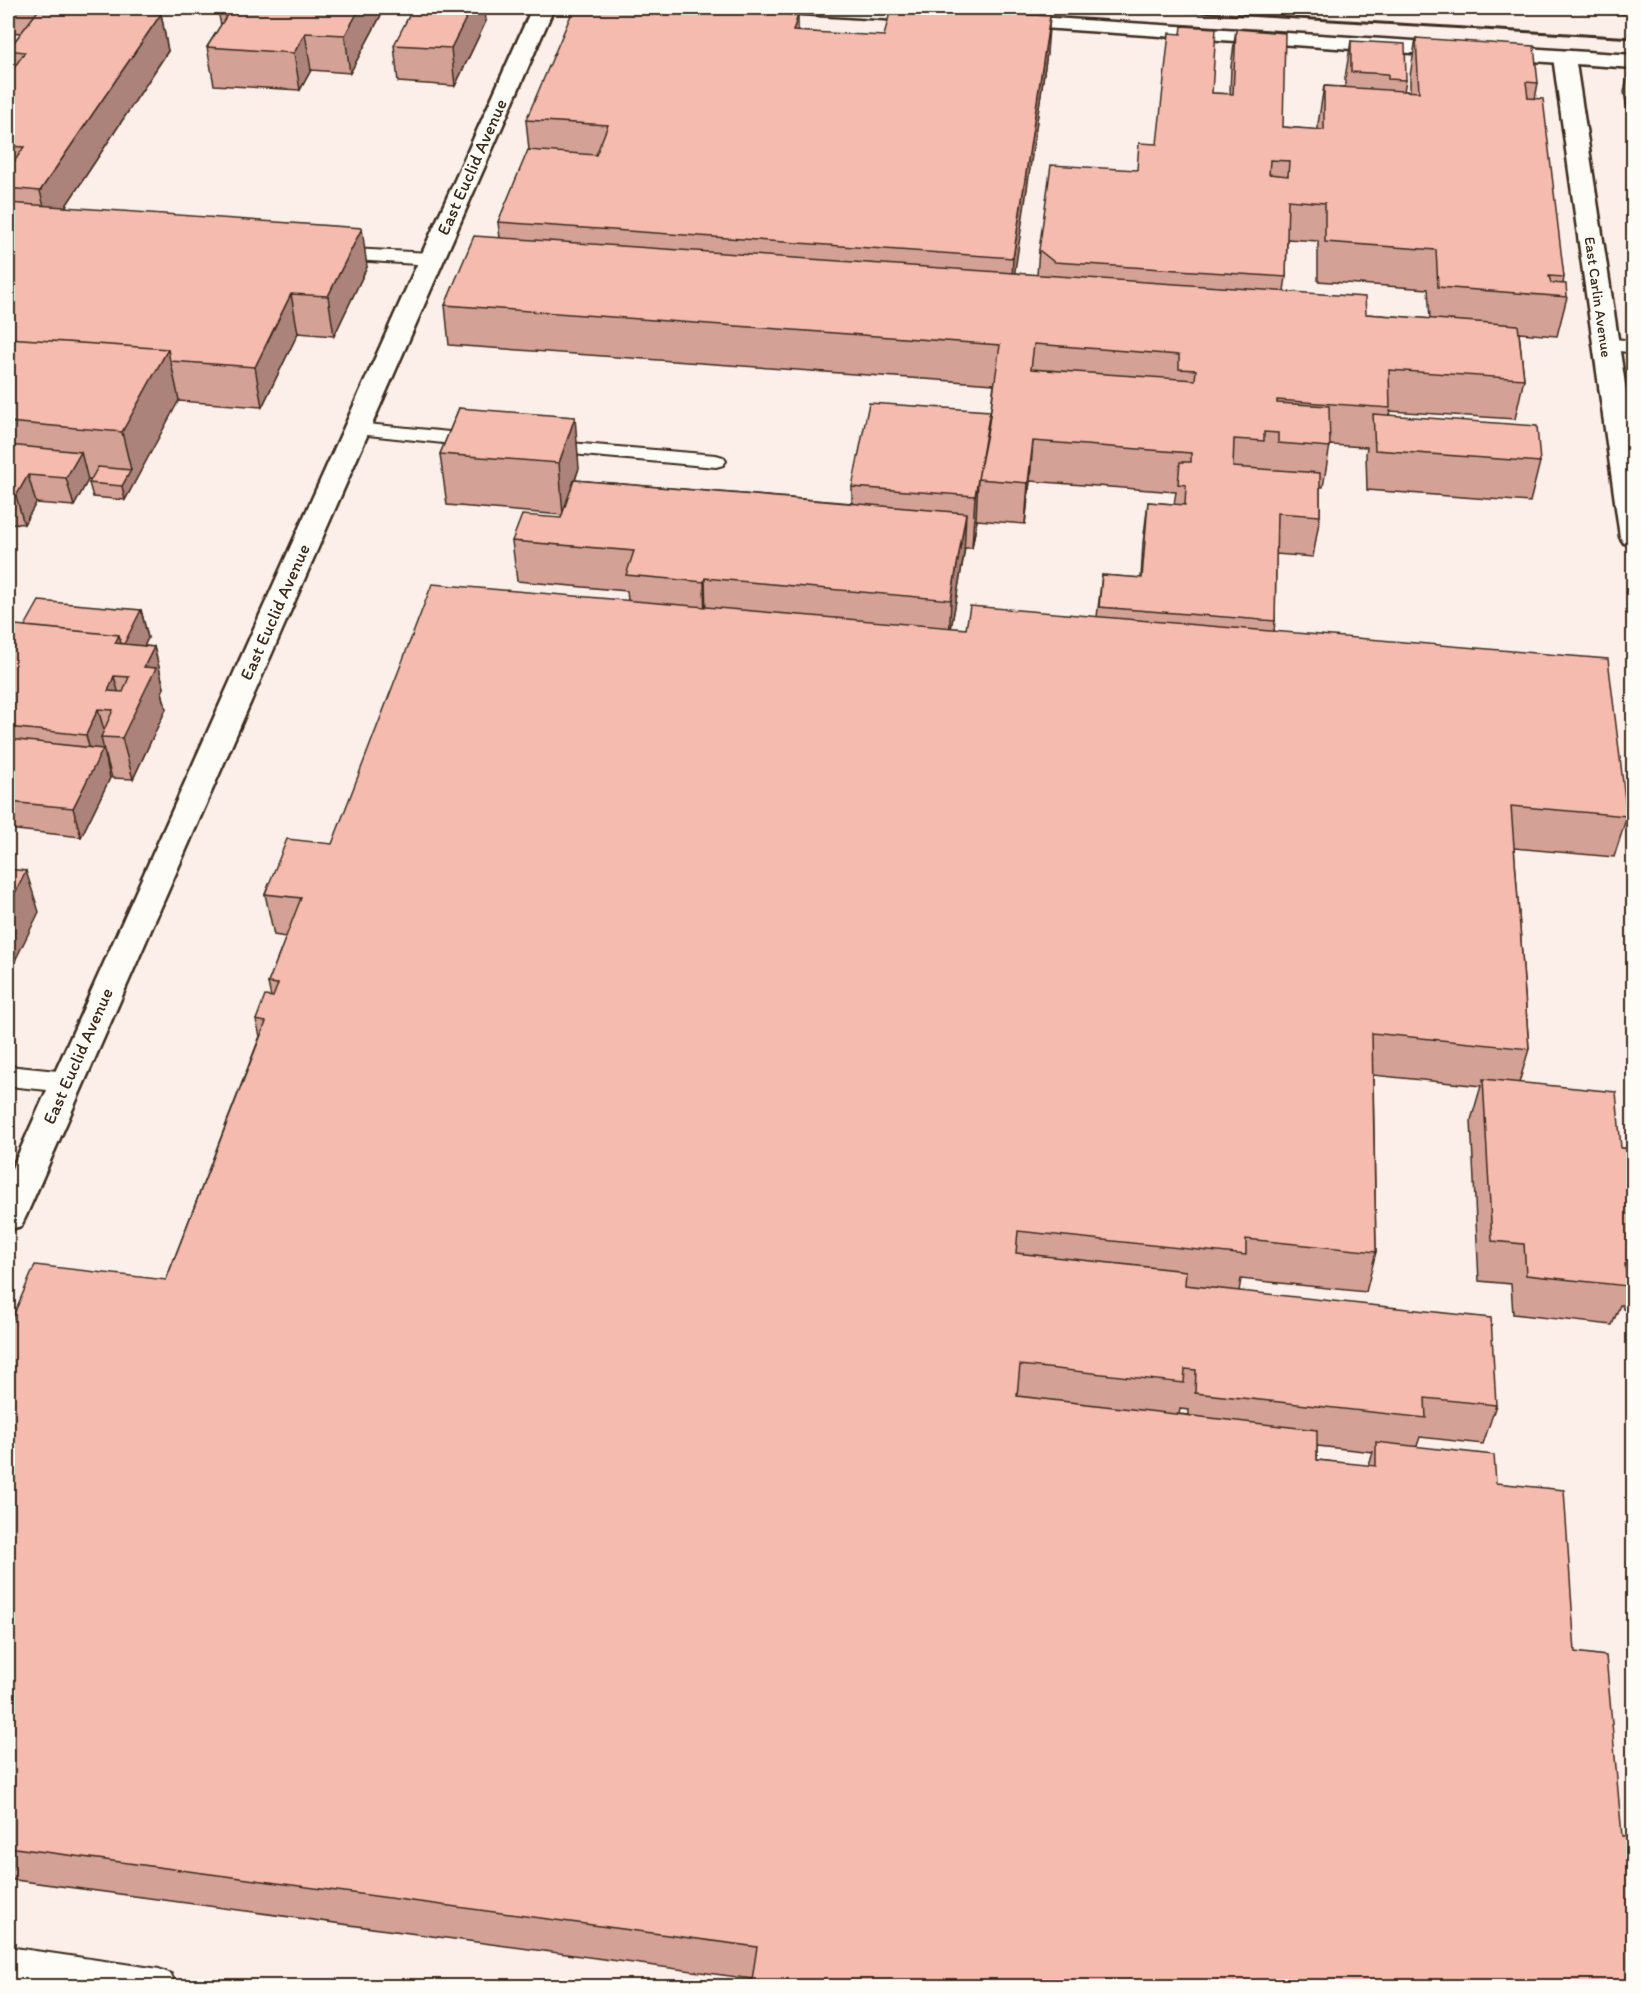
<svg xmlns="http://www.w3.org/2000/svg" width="1641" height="1994" font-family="Itim,sans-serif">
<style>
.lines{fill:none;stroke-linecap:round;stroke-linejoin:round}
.lane-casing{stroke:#3b2a1e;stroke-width:4}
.street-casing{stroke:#3b2a1e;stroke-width:5}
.secondary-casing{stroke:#3b2a1e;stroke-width:5}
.lane{fill:#fdfcf7;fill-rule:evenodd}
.street{fill:#fdfcf7;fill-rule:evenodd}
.secondary{fill:#fdfcf7;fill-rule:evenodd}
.rail{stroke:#3b2a1e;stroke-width:3}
.wall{fill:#d4a196;stroke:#3b2a1e;stroke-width:1.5;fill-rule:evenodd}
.shaded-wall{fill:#ac837a;stroke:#3b2a1e;stroke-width:1.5}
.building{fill:#f6bbaf;stroke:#3b2a1e;stroke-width:1.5;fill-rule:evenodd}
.labels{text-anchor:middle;stroke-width:4.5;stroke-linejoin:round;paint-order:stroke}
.far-street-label{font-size:15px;fill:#3b2a1e;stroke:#fdfcf7}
.street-label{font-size:18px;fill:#3b2a1e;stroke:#fdfcf7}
</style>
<rect width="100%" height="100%" fill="#fcefe9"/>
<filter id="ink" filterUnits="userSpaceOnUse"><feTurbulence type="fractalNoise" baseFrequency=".0167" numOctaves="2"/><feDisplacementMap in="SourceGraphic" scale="12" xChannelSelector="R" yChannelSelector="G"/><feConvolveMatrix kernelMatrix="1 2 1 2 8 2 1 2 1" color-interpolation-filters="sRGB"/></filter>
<g filter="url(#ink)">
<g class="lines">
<defs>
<path id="lane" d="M330,248L432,253L439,255L441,259L439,263L432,265L323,258L321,254L323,250Z
M1605,338L1634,341V353L1598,348L1595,344L1598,340Z
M356,423L481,435L488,437L491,441L488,445L481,447L349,433L346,429L349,425Z
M545,441L716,455L723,457L726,461L723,465L716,467L538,451L535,447L538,443Z
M8,1066L67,1072L76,1075L80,1082L76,1089L67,1092L8,1086Z
M8,1947L159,1969L171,1974L176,1986H45L8,1981Z"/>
<path id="street" d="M532,8H554L26,1216L21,1226L8,1230V1177Z
M1564,51L1572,52L1575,57L1634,443V545L1624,543L1620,537L1553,57L1556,52Z"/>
<path id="secondary" d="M790,8H898L941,12L945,16L941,20L934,22L801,14L794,12Z
M1004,15L1634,55V68L997,25L993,21L997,17Z"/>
</defs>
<use href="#lane" class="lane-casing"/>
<use href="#street" class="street-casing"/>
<use href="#secondary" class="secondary-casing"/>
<use href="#lane" class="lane"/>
<use href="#street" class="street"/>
<use href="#secondary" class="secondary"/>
<path class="rail" d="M1128,8L1634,38
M1525,8L1634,14"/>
</g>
<path class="wall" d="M8,8H152L150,13L161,14L168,51L65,207L367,267L334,336L298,333L262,407L178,401L125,500L93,497L89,483L91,480H88L74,506L36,503L24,524L8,523V76L12,70L8,50L21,33L8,32Z
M220,8H380L381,15L350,73L311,70L300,90L214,85L207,47L221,25L218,11Z
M486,21L455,86L398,82L394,45Z
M1236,29L1283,127L1318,130V124L1324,86L1345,87V78L1351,41L1406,80L1404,91H1410V76L1416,38L1538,83L1535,99L1564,277L1563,284L1567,297L1557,336L1519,333L1524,379L1515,419L1390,411L1389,415L1540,462L1530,502L1367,490L1366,454L1367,447L1330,445L1323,487H1320V516L1313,557L1276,554L1275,621L1274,631L1627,816L1614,857L1514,848L1529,1049L1519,1083L1621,1148L1634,1149V1311L1623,1309L1622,1305H1620L1612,1325L1513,1314L1511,1284L1479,1281L1471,1120L1481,1086L1373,1075L1376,1252L1366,1292L1241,1279L1239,1291L1496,1405L1483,1444L1420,1437L1417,1446L752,1979L8,1879V1328L166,1280L260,1036L256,1020L271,997L268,983L286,937L274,935L265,894L332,844L628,600L627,591L517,581L512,541L561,518L562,515L447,505L440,454L459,408L579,468L575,480L852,503V487L990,411L989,423L994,384L449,345L445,305L500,238L498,222L529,150L526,120L798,31L1047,53L1014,273L1037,275L1039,250L1137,170L1157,144L1212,93L1230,94L1231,67ZM1287,239L1318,241V281L1428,289L1430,319L1366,314L1284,291L1286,277ZM1030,481L1176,492L1174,504L1148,502L1143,543L1141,578L1102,575L1097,617L966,629L951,628L965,548H972L977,520L1025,524ZM1180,1409L1189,1410V1415L1179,1414ZM1317,1446L1373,1452L1369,1466L1317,1460Z
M1633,54H1634V125H1630L1624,92Z
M141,610L148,638L144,646L154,647L164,688L162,692L166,709L133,779L112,778L106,756L105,758L110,778L81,837L8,829V612L13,628Z"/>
<path class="shaded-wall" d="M114,8H134L137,23L112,10Z
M138,8H143L145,17L141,23Z
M146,8H152L147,17Z
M360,8H380L381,15L350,73L345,35Z
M471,8H485L486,21L455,86L451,48Z
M161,14L168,51L50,230L40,191Z
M798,15V53L793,31Z
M1050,16L1047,53L1011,298L1013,258Z
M305,33L311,70L300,90L294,53Z
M362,228L367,267L334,336L328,296Z
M291,294L298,333L262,407L255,367Z
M168,349L179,400L125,500L122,486L131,470L122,432Z
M990,411L987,463L978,479L976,520H977L972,548L975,496Z
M575,417L579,468L563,515L559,463Z
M1033,441L1030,481L1025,524L1028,483Z
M81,452L88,480L74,506L66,478Z
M28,475L36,503L24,524L16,496Z
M966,513L964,554L949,641L951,600Z
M705,578L706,619L705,623L704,582Z
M141,610L148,638L129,677L115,643L119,635Z
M8,612L24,664L8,693Z
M154,647L164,688L162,692L166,709L133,779L122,738L144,667Z
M114,676L125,717L108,691Z
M98,709L106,737H101L110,778L81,837L73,808L94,766L86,735Z
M26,871L39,912L8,975V907Z"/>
<path class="building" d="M40,8H114L112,10L161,14L40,191L8,188V171L24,147L8,146V76L25,52L8,50Z
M220,8H360L345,35L305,33L294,53L207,47L229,12L218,11Z
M413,8H471L451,48L394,45Z
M574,8H671L798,15L793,31L884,36L891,8H911L1050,16L1013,258L498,222L528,150L596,155L608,125L526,120Z
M1182,26L1216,28L1212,93L1233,94L1236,29L1285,33L1283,127L1324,130V86L1419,92L1416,38L1534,46L1538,83L1526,82L1528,98L1543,99L1564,277L1549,276L1551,283L1566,284L1567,297L1438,287L1436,250L1325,242V203L1288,200L1286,277L1054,262L1039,250L1051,165L1137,170L1139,143L1157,144L1169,33L1181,34ZM1270,160L1289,161L1288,176L1269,174Z
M1351,41L1405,44L1406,80L1388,79V74L1351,72Z
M8,203L362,228L328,296L291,294L255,367L170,361L168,349L8,338Z
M474,236L1365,297L1366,314L1518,325L1524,379L1389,370L1390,408L1277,400V403L1329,406L1330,447L1278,443V433L1264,432V441L1234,439L1233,467L1320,473V516L1277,513L1275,621L1099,607L1102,575L1142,578L1148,502L1185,505L1186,485L1178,484L1180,462H1191V453L1033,441L1028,483L978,479L989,423L1000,345L445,305ZM1034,344L1179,355V369L1196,370L1195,380L1031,369Z
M8,338L168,349L122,432L8,422Z
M869,403L990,411L975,496L852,487Z
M459,408L575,417L559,463L440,454Z
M1373,414L1537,426L1540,462L1375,450Z
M8,445L81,452L66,478L28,475L16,496H8Z
M98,467L131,470L122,486L89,483Z
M574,480L966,513L951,600L705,578L704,582L626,575L634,551L512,541L522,515L561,518Z
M432,584L966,629L970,606L1608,659L1627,816L1511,806L1529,1049L1372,1033L1376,1252L1246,1239V1255L1018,1231L1016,1253L1186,1271L1185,1285L1491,1318L1496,1405L1425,1398L1426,1418L1195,1393L1196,1370L1185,1369L1184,1383L1020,1365L1017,1396L1317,1430V1460L1376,1466V1442L1494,1455L1496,1483L1564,1490L1575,1652L1606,1656L1622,1836L1634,1837V1986H751L757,1947L8,1847V1693L9,1689H8V1328L35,1265L166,1280L266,1022L256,1020L265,996L273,997L278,984L268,983L301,898L265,894L287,839L332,844Z
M39,601L141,610L124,644H121L119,635L25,626Z
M15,625L119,635L115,643L154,647L144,667L156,668L122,738L101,737L113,710L98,709L86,735L8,727V639ZM114,676L129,677L123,692L108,691Z
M8,739L103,749L73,808L8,802Z
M8,869L26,871L8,907Z
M1483,1079L1616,1092L1621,1148L1634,1149V1265L1625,1264L1627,1286L1526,1275L1524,1244L1492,1241Z"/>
</g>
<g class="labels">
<g class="far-street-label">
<text transform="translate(1598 297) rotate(82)" y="5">East Carlin Avenue</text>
</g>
<g class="street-label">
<text transform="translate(472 167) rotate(-66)" y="6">East Euclid Avenue</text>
<text transform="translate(275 612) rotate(-66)" y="6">East Euclid Avenue</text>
<text transform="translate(78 1056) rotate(-66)" y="6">East Euclid Avenue</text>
</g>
</g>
<rect width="1641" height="1994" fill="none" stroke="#fdfcf7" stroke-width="30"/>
<rect x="15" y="15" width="1611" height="1964" fill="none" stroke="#3b2a1e" stroke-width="2" filter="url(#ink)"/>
</svg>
